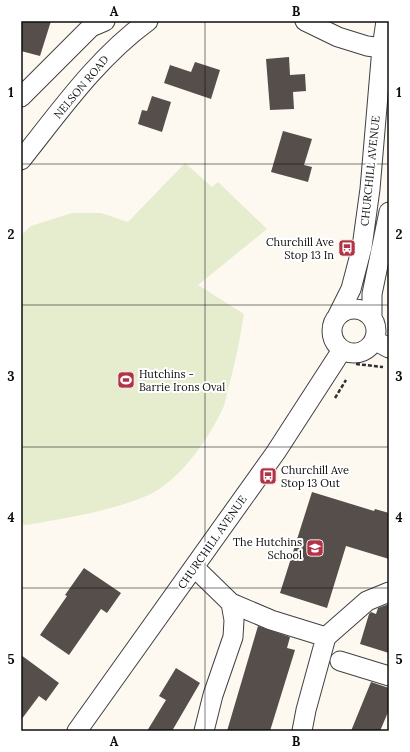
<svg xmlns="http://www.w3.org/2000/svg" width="410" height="752" font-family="Lora,serif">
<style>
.pitch{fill:#e5edce}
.building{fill:#554e4b}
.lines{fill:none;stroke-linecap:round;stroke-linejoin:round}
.minor-casing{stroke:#414141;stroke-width:21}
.path{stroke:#303030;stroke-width:2.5;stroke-dasharray:4 2;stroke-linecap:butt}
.minor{stroke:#fff;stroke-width:19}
.grid{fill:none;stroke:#0e0e0e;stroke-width:1;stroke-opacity:0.55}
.labels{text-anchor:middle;stroke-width:4;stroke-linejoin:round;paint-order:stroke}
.street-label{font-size:11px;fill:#0e0e0e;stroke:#fff}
.poi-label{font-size:11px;fill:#0e0e0e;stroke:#fff;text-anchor:end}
.neatline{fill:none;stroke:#0e0e0e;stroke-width:1.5}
.grid-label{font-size:13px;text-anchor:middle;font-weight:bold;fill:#0e0e0e}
</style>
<rect width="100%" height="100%" fill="#fdf9f0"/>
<path class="pitch" d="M185,163L212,187L218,182L267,229L198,285L244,314C240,338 236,361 229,385C227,392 226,399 224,406C209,439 178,484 144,497C106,512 66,518 26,525L21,524V235L31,226L72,213H101L128,222Z"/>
<path class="building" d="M21,21H51L40,56L21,51Z
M289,57L290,75L305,74L306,91L293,92L294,109L270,110L266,59Z
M195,62L220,70L211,99L164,83L170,65L191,72Z
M152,96L171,102L162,132L138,124L142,110L147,111Z
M283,131L312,139L304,165L312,167L308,182L271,172Z
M312,492L374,511L375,509L389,513V559L346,546L327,608L280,593Z
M84,568L121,593L107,613L101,609L69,655L40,635L67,596L65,595Z
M389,604V653L360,644L369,614L371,612L376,614L378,608Z
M258,626L290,637L287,648L295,650L270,731H227Z
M21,655L59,683L46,701L39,696L21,720Z
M176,668L200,683L172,731H147L166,700L159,696Z
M371,682L389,688V710L380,731H351Z"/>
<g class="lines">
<defs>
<path id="minor" d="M305,21L338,37L367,46L389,49
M21,97L91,27L105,21
M21,160C60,111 97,58 148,21
M332 331a22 22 0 1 1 44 0a22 22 0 1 1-44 0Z
M337,317L351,289L362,247L370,189L382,48L386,21
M372,318V294L389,212
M374,340L389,348
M194,567L231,603L271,620L326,637
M340,661L389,676
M77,731L276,452L342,350
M204,731L213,695L233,637L234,620L231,603
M302,731L306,710L326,637L367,601L389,592"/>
</defs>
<use href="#minor" class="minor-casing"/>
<path class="path" d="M357,363L367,357
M356,364L383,367
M335,398L346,380"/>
<use href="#minor" class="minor"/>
</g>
<path class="grid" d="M205,21V731M21,164H389M21,305H389M21,447H389M21,588H389"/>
<defs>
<symbol id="bus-square" viewBox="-11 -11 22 22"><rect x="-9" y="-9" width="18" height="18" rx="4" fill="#b03446" stroke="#fff"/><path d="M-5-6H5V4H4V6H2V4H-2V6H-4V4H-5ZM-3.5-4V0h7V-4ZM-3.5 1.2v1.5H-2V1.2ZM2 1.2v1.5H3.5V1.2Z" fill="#fff"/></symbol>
<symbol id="stadium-square" viewBox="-11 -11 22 22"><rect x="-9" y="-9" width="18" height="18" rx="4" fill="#b03446" stroke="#fff"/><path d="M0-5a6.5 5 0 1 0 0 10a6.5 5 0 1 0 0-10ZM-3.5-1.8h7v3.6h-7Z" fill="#fff"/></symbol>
<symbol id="school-square" viewBox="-11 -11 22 22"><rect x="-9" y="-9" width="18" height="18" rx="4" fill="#b03446" stroke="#fff"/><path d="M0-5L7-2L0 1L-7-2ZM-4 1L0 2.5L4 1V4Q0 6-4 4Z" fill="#fff"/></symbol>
</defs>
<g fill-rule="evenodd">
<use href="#bus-square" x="337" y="238" width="20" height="20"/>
<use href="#stadium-square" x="116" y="370" width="20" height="20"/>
<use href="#bus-square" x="258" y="466" width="20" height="20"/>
<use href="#school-square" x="305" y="538" width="20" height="20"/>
</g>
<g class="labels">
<g class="street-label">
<text transform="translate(81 87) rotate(-50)" y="4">NELSON ROAD</text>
<text transform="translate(370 171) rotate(-84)" y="4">CHURCHILL AVENUE</text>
<text transform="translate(212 542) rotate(-55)" y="4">CHURCHILL AVENUE</text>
</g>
<g class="poi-label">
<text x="334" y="246">Churchill Ave<tspan x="334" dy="13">Stop 13 In</tspan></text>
<text x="139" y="378" text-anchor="start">Hutchins -<tspan x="139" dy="13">Barrie Irons Oval</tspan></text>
<text x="281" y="474" text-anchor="start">Churchill Ave<tspan x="281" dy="13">Stop 13 Out</tspan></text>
<text x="302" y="546">The Hutchins<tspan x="302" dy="13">School</tspan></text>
</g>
</g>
<rect width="410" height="752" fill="none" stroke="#ffffff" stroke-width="44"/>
<rect x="22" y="22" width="366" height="708" class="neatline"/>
<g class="grid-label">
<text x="114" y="16">A</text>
<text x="296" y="16">B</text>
<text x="11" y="97">1</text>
<text x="399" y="97">1</text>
<text x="11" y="239">2</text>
<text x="399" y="239">2</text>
<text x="11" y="381">3</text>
<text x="399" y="381">3</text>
<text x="11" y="522">4</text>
<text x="399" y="522">4</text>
<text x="11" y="664">5</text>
<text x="399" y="664">5</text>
<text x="114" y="746">A</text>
<text x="296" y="746">B</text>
</g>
</svg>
